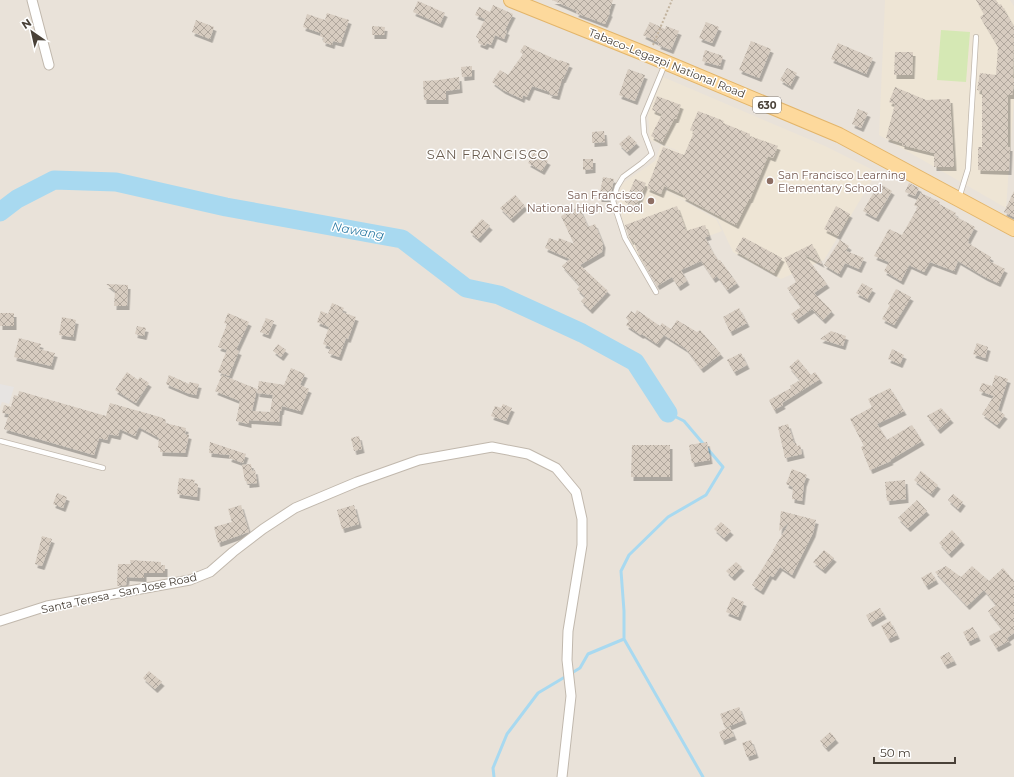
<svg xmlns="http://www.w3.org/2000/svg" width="1014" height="777" font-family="Montserrat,sans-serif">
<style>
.residential{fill:#e9e2d9}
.education{fill:#eee5d5}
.pitch{fill:#d5e8b4}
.parking{fill:#e7e4e2}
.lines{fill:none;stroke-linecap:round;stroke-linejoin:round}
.stream{stroke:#a8d9f0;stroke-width:3}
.river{stroke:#a8d9f0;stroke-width:19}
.building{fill:url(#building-cross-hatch);filter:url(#shadow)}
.lane-casing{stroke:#c1b8ad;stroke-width:6}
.street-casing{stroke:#c1b8ad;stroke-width:11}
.primary-casing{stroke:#e3b56a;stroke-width:16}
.path{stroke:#c2b39e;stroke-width:2;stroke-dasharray:2 2;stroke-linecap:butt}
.lane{stroke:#fff;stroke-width:4.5}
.street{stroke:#fff;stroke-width:9}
.primary{stroke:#fdd99c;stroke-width:14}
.education-dot{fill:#8d6e63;stroke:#fff;stroke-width:1.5}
.labels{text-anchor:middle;stroke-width:3;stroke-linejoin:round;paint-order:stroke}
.shield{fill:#fff;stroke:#807a74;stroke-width:1}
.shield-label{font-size:10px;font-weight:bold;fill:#494138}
.street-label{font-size:11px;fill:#494138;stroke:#fff}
.education-label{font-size:11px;fill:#785e54;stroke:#fff;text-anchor:start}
.water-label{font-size:12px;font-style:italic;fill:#2e7ca5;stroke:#fff}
.quarter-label{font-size:13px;letter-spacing:1px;fill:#6c5e50;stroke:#fff}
</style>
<defs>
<pattern id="building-cross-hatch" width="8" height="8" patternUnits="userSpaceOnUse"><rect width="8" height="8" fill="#d7ccc0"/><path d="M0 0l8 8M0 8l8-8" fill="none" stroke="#b0a79d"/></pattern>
<filter id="shadow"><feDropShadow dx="2.5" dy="4" stdDeviation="0" flood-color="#0004"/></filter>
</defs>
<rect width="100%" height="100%" fill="#f5f1ea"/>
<path class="residential" d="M0,0H1014V777H0Z"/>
<path class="education" d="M885,0H1010L1014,6V99L1006,208L879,135Z
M663,77L825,146L877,172L824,260L781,279L733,252L717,218L666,190L679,151L650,140L648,114Z
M661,145L679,152L665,190L716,219L722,231L672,250L642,264L630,241L622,218L618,194L623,183L655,161Z"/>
<path class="pitch" d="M941,30L970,32L966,82L937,80Z"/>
<path class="parking" d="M0,384L14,387L9,404L2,402L0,407Z"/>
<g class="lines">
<path class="stream" d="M624,639L703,777
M494,777L493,768L507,734L538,693L580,668L588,654L624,639V611L621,571L629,555L668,517L706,495L723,467L684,421L668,413"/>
<path class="river" d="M0,212L17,199L54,180L116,182L226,207L402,239L466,288L499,295L582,333L635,362L668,413"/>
</g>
<path class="building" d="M552,0H613L609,12L610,13L605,24L576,13L577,11Z
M976,0H996L999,5L1001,4L1014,27L1013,78L1014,79V84L1012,95H1008V147H1010L1009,171L978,170V147H982V91L977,90L980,73L996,75L998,47L980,17L984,14Z
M418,1L445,13L440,24L413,12Z
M493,5L513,14L505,30L507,31L504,39L495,35L491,45L487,43L485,46L478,43L479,39L476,37L485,19L475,15L479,7L490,12Z
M327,13L349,20L341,43L333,41L332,45L323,42L324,38L320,36L321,33L303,27L307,14L325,20Z
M196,20L214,27L210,39L192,32Z
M650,22L665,29L666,26L679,31L671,50L658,45L659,43L643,35Z
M706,22L719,27L712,43L699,38Z
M372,26L385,27L384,35H372Z
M751,41L771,49L759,78L739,70Z
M838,43L873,58L866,74L831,59Z
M524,45L559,61L560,60L570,64L563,79H562L557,96L549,94L550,92L532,86L527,97L523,95L522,99L503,90L492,82L500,70L508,75L523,54L520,52Z
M705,50L723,56L720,66L702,61Z
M895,52H913L912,75H894Z
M472,66V76L462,77L461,67Z
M787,68L797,73L790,86L780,80Z
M628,69L645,75L635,101L619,95Z
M459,77L460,89L446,91V100H424L423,81L439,80Z
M895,87L926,100L950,99L954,167H934V153L902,145V143L886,138L895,104L889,102Z
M657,96L681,105L676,119H674L662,142L651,136L662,114L652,110Z
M858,109L868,113L861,128L852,124Z
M698,111L724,121L723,123L750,134V136L778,146L773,158L768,156L750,199H749L736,225L683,197L684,195L664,186L661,194L647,188L663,147L684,155L694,132L690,130Z
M604,131L605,142L592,143V132Z
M629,135L637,143L627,152L619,144Z
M534,153L548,161L542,171L528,163Z
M583,159H593V169L583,170Z
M603,177L614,179L610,198H599Z
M635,179L646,183L636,207L625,202Z
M879,183L892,191L876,218L863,211Z
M909,183L919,188L915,196L905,192Z
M1014,191V217L1004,212Z
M921,193L940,202L939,204L956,213L955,216L975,227L968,240H969L968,243L991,257L989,261L1005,269L998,283L985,277L958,261L954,271L930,262L924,272L909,265L901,281L884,271L889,262L874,256L889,229L902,235L918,207L914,205Z
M515,195L525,206L511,219L500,208Z
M677,206L686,231L705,225L709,236L705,237L711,249L718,260H720L737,283L727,290L717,276L713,279L701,261L681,270L687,281L678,287L672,277L657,286L639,255L633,240L631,241L629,237L625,225Z
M836,206L850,214L838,236L824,229Z
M579,207L588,227L595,224L603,244L602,252L580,265L608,291L590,310L581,301L585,297L577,289L580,286L562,266L570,259L545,248L549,238L558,241L559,238L574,244L561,216Z
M482,219L490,226L478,239L470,232Z
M743,237L782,258L774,273L735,251Z
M840,240L849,246L846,251L864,258L859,269L845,263L839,274L824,265Z
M812,244L822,264L804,254L827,284L814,293L832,311L823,320L812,309L796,320L791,314L801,307L787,288L796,282L784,258Z
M862,283L873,289L867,299L856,293Z
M106,284L128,285L127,306H114L115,291Z
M896,289L911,297L894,325L882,319L890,305L888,304Z
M332,303L344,308L342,312L356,317L348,339L346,338L339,357L328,353L331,347L323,344L329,327L317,322L321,311L328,314Z
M739,308L747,323L730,332L723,317Z
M637,310L660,326L662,323L671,329L677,320L697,332L700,330L721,354L701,369L686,349L664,335L657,344L642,334L641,335L626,325L629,321L626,318L631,311L635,314Z
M0,313H14V326H0Z
M228,313L249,322L236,350L239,351L229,376L218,372L227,350L218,347L227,324L224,323Z
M62,317L76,320L73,337L59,335Z
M266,318L274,321L268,335L260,332Z
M137,326L146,328L144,336L135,334Z
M831,331L846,336L843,346L820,339Z
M19,338L41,344L39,349L55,353L51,366L14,357Z
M977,343L988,347L985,358L973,354Z
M278,344L286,350L281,357L273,351Z
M892,349L904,355L900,364L888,359Z
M741,353L747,365L734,372L727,360Z
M798,359L811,375L815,372L820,379L782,403L783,405L774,410L769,400L791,388L790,386L800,380L789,367Z
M291,368L305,374L300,385L309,389L300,411L282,406L281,411H280L279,422L249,420V424L236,421L240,401L215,391L222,375L257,389L252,411L270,412L273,395L257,393L259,381L284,385Z
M127,372L138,380L140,377L149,383L136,403L115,390Z
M169,375L189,384V382L199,384L196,395L187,393L166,384Z
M995,375L1008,379L998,410L1005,415L997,425L982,414L994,396L979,391L982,383L992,386Z
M890,388L904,411L877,424L887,440L912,425L922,441L890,460L891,461L870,470L861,447L864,446L850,419L872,407L868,399Z
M19,391L106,416L110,403L160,417L166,420L165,423L186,428L185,434L189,435L185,453L160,452V448H158L159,438L139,427L135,436L120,429L118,436L109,434L107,440L99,438L94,455L4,429L9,414L2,413L4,405L11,407L14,395L18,396Z
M503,404L512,408L506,421L491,416L495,406L501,408Z
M941,408L951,419L938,430L927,416Z
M788,424L794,443H796L797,446L800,445L802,454L785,458L778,427Z
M359,436L362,449L354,451L351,438Z
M210,442L246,454L243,463L229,458L230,455L209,453Z
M707,442L710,460L692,463L689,445Z
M632,445H670V477H631Z
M251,464L252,471L255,470L257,483L247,484V481H245L242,465Z
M792,469L807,475L804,483L802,501L792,499L793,487L786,484Z
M921,471L938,485L931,494L914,480Z
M179,478L195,480L194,483L198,484L197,497L177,494Z
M905,480L906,499L887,501L885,482Z
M57,493L67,497L63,508L53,504Z
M953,494L963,502L958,509L948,500Z
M917,500L927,511L908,528L898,518Z
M241,505L249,532L218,543L214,527L232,522L228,509Z
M354,505L359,524L342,529L337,510Z
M781,511L816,520L813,533L792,575L780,567L773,577L770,575L761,591L752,585L774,550H773L788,525L787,524L779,531Z
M721,522L731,531L724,538L714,529Z
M952,530L962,541L949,554L939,543Z
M42,536L52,539L42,566L35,564Z
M824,550L834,558L823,570L813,562Z
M130,560L161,562V565H165V573H144V578L127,577L126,585L117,586L118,564H131Z
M736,562L742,567L732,577L726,571Z
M946,566L961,577L972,566L989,581L1003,568L1014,581V633L1007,638L1009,641L996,648L989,636L1002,629L988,611L996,605L984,590L967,606L935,572Z
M931,572L936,580L926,586L921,578Z
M732,597L744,602L738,617L726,612Z
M880,608L884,615L870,623L866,615Z
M890,621L897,635L888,639L881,626Z
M973,627L978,637L968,642L963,632Z
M949,652L954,661L945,665L940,657Z
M149,671L162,682L155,689L143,678Z
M739,707L744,720L725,728L720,714Z
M730,727L734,736L722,741L719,732Z
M830,732L836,739L826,748L820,741Z
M751,740L756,754L747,757L742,743Z"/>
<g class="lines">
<defs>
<path id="lane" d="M959,198L968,169L976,37
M656,292L625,238L613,201L617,187L623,177L642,163L652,154L644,133L643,117L665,64
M0,441L103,468"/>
<path id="street" d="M32,0L49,65
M0,621L47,606L190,580L210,572L233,552L263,529L295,508L357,482L419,460L492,447L528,454L556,468L576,492L582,519V545L568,631L567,660L571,696L562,777"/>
<path id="primary" d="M511,0L648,55L839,135L1014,229"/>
</defs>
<use href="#lane" class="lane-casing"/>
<use href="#street" class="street-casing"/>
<use href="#primary" class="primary-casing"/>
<path class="path" d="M653,45L672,0"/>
<use href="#lane" class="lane"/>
<use href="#street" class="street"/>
<use href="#primary" class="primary"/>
</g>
<g class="education-dot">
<circle cx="770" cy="181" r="4"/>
<circle cx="651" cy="201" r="4"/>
</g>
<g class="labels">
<rect class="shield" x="753" y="97" width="28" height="16" rx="3"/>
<g class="shield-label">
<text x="767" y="109">630</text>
</g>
<g class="street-label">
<text transform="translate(667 63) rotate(22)" y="4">Tabaco-Legazpi National Road</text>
<text transform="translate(119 593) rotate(-12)" y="4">Santa Teresa - San Jose Road</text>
</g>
<g class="education-label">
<text x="778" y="179">San Francisco Learning<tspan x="778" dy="13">Elementary School</tspan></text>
<text x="643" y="199" text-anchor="end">San Francisco<tspan x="643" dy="13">National High School</tspan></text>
</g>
<g class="water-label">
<text transform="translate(358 231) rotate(10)" y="4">Nawang</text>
</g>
<g class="quarter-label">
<text x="488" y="159">SAN FRANCISCO</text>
</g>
</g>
<g transform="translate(32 32) rotate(326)" stroke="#ffffff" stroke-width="3" paint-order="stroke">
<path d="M0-3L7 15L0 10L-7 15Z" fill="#494138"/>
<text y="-6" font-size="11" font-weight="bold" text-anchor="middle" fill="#494138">N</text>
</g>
<path d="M874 757v6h81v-6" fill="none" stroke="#494138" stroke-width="2"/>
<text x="880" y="757" font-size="12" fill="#494138" stroke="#ffffff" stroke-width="3" paint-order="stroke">50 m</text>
</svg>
